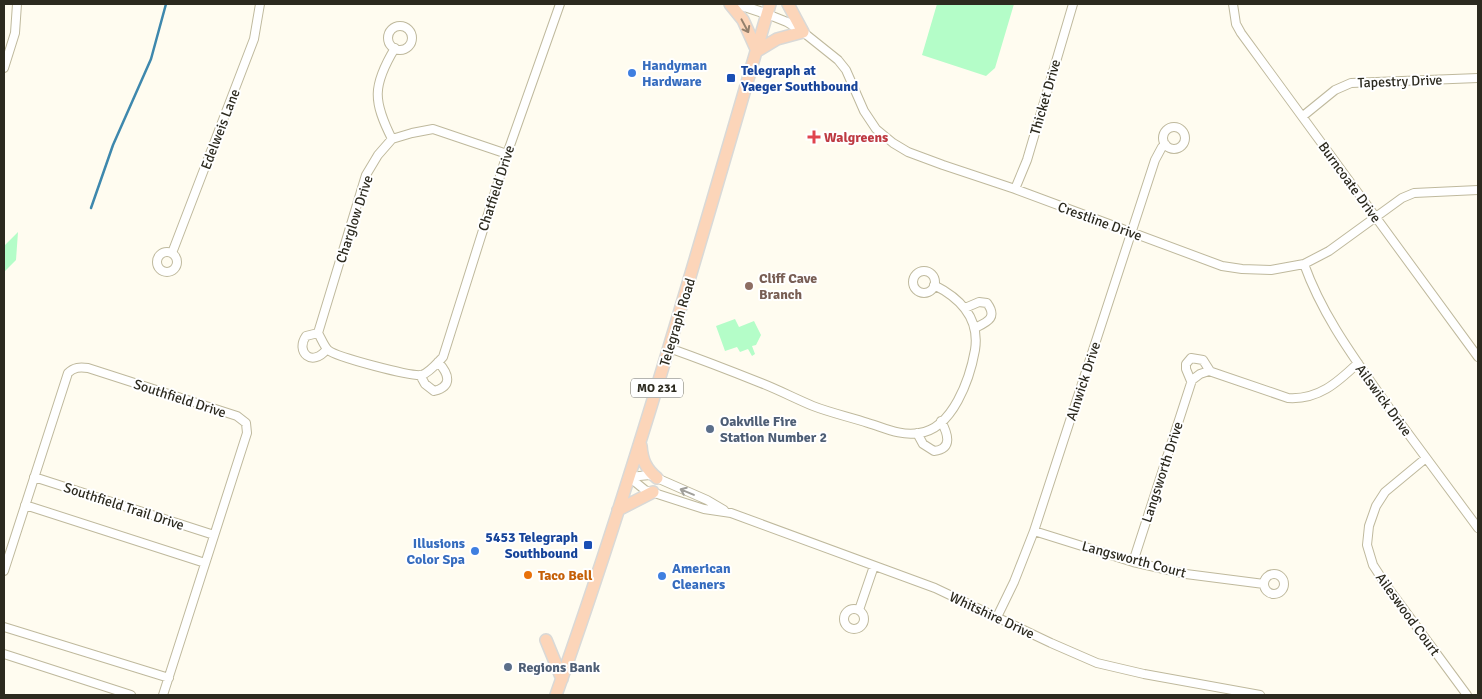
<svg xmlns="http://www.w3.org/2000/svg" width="1482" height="699" font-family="Signika,sans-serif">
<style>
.green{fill:#b4fdc8}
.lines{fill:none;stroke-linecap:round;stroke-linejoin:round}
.stream{stroke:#3e88ad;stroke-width:2.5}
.minor-casing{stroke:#bfb99d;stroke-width:10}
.tertiary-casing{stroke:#bfb99d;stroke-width:11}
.primary-casing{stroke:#d9d9d7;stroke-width:14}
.minor{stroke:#fff;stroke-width:8}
.tertiary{stroke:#fff;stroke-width:9}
.primary{stroke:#fcd5b9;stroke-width:11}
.oneway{stroke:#94806c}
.oneway2{stroke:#a09f9a}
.shop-dot{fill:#3f7fe0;stroke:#fff;stroke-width:2}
.transit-dot{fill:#1a4fb4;stroke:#fff;stroke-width:2}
.health-dot{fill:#e0444e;stroke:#fff;stroke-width:2}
.education-dot{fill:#8d6e63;stroke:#fff;stroke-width:2}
.service-dot{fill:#5c6f8a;stroke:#fff;stroke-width:2}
.food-dot{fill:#e8710a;stroke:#fff;stroke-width:2}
.labels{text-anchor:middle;stroke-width:4;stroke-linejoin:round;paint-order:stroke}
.shield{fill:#fff;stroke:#6b6a62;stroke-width:1}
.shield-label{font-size:12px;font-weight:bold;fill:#2c2a1f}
.shop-label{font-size:14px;font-weight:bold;fill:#366cbe;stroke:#fff;text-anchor:start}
.transit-label{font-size:14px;font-weight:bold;fill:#164399;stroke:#fff;text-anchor:start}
.street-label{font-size:14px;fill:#2c2a1f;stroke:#fff}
.health-label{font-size:14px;font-weight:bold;fill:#be3a42;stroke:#fff;text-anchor:start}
.education-label{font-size:14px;font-weight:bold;fill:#785e54;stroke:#fff;text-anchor:start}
.service-label{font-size:14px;font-weight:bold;fill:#4e5e75;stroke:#fff;text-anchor:start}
.food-label{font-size:14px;font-weight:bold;fill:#c56008;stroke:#fff;text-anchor:start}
</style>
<rect width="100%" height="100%" fill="#fffcf0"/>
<path class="green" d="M937,4H1014L995,68L986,76L922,55Z
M18,232L16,260L4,272V246Z
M735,319L739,327L754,321L761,335L756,345L752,346L755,354L752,356L748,349L740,352L737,347L725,351L716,326Z"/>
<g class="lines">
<path class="stream" d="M91,208L113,145L151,59L166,4"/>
<defs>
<path id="minor" d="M1233,4L1236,24L1241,33L1478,357
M767,14L787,22L803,32L838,60L846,70L864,111L876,129L893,143L908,152L943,165L1015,189L1222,266L1242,269L1271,270L1304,264L1329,251L1402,198L1414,193L1478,190
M388 38a12 12 0 1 1 24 0a12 12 0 1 1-24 0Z
M4,68L15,33L17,4
M1303,116L1335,90L1351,83L1478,78
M1163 138a11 11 0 1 1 22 0a11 11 0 1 1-22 0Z
M392,139C373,101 372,86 395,48
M507,154L433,129L412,133L392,139L378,155L366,175L318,333C321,338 324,346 328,350C336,357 412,377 422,375C430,372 437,363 443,357L507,154L560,4
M1015,189L1027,160L1073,4
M157 262a10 10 0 1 1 20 0a10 10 0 1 1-20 0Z
M172,253L254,39L260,4
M1304,264C1323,317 1355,359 1387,405C1417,446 1448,487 1478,528
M913 282a11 11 0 1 1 22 0a11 11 0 1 1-22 0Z
M965,308L979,302L987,303C998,318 987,322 975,328
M318,333L306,336C295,352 312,368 327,349
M669,348C700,359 731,371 761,383C779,390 796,399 813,406C831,413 850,417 868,423C885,428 900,436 919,433C953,429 970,378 975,350C980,318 960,298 934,285
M420,375L425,384L434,391C453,386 449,374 438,362
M1191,381L1186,369V364L1191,358L1203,360L1210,371
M917,433L923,444L934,451C953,449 948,434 941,421
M1426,458L1385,492L1376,506L1369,526L1367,545L1373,565L1386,585L1467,695
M34,477L214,535
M629,477L645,490L704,509L731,513L935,588L1051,643L1097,663L1144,674L1260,695
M629,477L650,475L707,500L724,510
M25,505L205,563
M1034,531L1133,562L1186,574L1264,584
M1133,562L1192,380L1200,374L1209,371L1288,398C1318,400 1337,383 1358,363
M4,571L68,373C74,367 80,367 88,368L237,416L246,423L247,433L163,695
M1264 584a10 10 0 1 1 20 0a10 10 0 1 1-20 0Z
M844 619a10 10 0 1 1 20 0a10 10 0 1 1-20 0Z
M859,610L874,566
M997,617L1014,582L1034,531L1155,160L1162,147L1166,145
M4,627L169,678
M4,654L131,695"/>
<path id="tertiary" d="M737,4L767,14"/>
<path id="primary" d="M730,4L743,20L757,51
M757,51L777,39L803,32L788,4
M641,446C642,460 646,469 657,478
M618,510L653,492
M546,640L562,679
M556,695C637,468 702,235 770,4"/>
</defs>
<use href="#minor" class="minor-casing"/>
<use href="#tertiary" class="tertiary-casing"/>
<use href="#primary" class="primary-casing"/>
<use href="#minor" class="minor"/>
<use href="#tertiary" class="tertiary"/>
<use href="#primary" class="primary"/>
</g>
<defs><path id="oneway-shaft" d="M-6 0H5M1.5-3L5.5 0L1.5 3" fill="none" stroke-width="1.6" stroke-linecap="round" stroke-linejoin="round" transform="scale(1.25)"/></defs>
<use class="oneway" href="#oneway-shaft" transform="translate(745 26) rotate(62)"/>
<use class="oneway2" href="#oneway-shaft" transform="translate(687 492) rotate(-157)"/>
<g class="shop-dot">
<circle cx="632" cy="73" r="5"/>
<circle cx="475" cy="551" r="5"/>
<circle cx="662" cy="576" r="5"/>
</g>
<g class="transit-dot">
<rect x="726" y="73" width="10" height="10" rx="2.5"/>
<rect x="583" y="540" width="10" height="10" rx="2.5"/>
</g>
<path class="health-dot" d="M811.5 129.5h5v5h5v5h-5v5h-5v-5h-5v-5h5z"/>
<circle class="education-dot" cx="749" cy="286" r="5"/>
<g class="service-dot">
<circle cx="710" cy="429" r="5"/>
<circle cx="508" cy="667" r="5"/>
</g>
<circle class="food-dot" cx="528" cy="575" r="5"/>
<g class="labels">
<rect class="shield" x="631" y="378.5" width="52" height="19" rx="4"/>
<g class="shield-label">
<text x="657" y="392">MO 231</text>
</g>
<g class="shop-label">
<text x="642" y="70">Handyman<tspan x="642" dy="16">Hardware</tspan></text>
<text x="465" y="548" text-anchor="end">Illusions<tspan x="465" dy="16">Color Spa</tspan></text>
<text x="672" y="573">American<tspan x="672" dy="16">Cleaners</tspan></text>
</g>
<g class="transit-label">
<text x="741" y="75">Telegraph at<tspan x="741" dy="16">Yaeger Southbound</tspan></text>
<text x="578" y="542" text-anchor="end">5453 Telegraph<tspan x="578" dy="16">Southbound</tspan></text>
</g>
<g class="street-label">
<text transform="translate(1400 81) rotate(-2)" y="5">Tapestry Drive</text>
<text transform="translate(1045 97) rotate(-74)" y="5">Thicket Drive</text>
<text transform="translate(220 129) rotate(-69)" y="5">Edelweis Lane</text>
<text transform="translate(1350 182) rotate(54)" y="5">Burncoate Drive</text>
<text transform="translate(496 188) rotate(-72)" y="5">Chatfield Drive</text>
<text transform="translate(354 219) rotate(-72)" y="5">Charglow Drive</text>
<text transform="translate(1100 221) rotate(20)" y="5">Crestline Drive</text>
<text transform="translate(677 322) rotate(-73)" y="5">Telegraph Road</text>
<text transform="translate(1083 381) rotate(-72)" y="5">Alnwick Drive</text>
<text transform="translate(180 398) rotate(18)" y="5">Southfield Drive</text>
<text transform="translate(1384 400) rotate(54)" y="5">Ailswick Drive</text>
<text transform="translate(1162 472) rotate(-72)" y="5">Langsworth Drive</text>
<text transform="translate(124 506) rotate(18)" y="5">Southfield Trail Drive</text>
<text transform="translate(1134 559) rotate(15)" y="5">Langsworth Court</text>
<text transform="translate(1408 614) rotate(54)" y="5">Aileswood Court</text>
<text transform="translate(992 615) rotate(25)" y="5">Whitshire Drive</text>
</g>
<g class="health-label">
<text x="824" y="142">Walgreens</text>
</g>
<g class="education-label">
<text x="759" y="283">Cliff Cave<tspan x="759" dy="16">Branch</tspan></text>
</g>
<g class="service-label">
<text x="720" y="426">Oakville Fire<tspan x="720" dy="16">Station Number 2</tspan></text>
<text x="518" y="672">Regions Bank</text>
</g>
<g class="food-label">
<text x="538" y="580">Taco Bell</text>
</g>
</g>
<rect width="1482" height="699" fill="none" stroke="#2c2a1f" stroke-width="10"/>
</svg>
